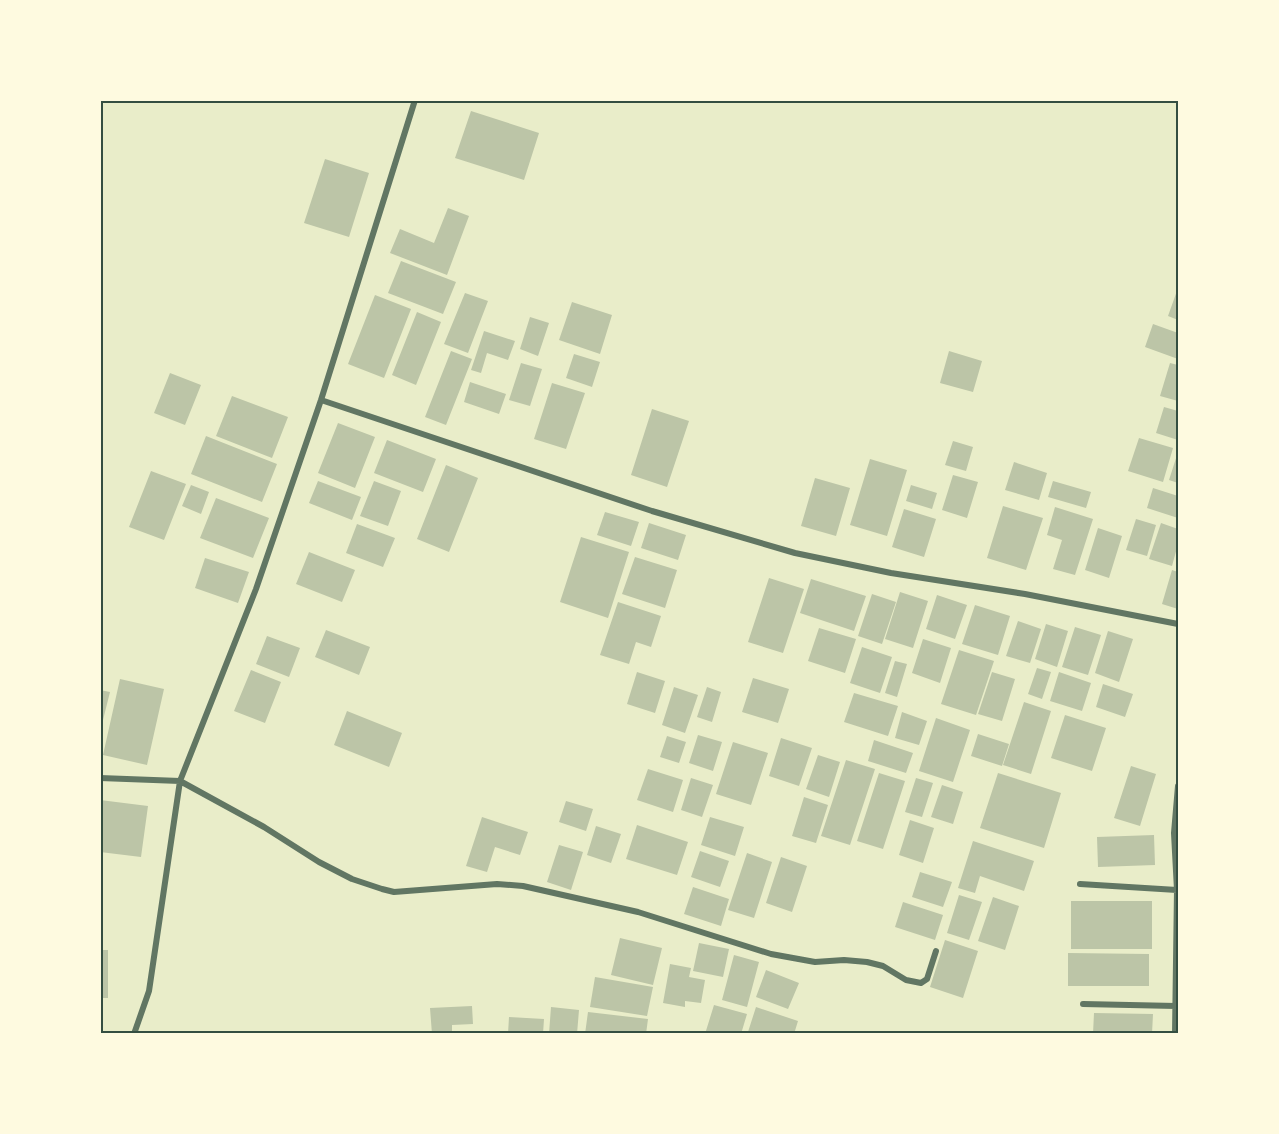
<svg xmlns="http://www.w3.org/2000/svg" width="1279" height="1134" font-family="'Nunito Sans',sans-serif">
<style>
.building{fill:#bcc5a7}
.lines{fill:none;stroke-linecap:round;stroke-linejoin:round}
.minor{stroke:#617663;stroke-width:6}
.neatline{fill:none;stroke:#344e41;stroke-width:2}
</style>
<rect width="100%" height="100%" fill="#e9edc9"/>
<path class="building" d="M471,111L539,133L524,180L455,158Z
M325,159L369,173L349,237L304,223Z
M448,208L469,216L447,275L390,253L400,229L434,243Z
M401,261L456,282L443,314L388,293Z
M1178,288V320L1168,316Z
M465,293L488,301L468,353L444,344Z
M375,295L411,309L384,378L348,364Z
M572,302L612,315L600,354L559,340Z
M417,312L441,322L416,385L392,375Z
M530,317L549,323L538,356L520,349Z
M1153,324L1178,333V359L1145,347Z
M484,331L515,341L508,360L487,353L481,373L471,370Z
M451,351L472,359L446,425L425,417Z
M949,351L982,361L973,392L940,383Z
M574,354L600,362L592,387L566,378Z
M521,363L542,369L530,406L509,400Z
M1170,363L1178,365V401L1160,396Z
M170,373L201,385L185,425L154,413Z
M470,382L506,394L499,414L464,402Z
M552,383L585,393L566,449L534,439Z
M232,396L288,417L272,458L216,436Z
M1164,407L1178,411V440L1156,433Z
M652,409L689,421L667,487L631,475Z
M338,423L375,437L355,488L318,473Z
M206,436L277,464L262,502L191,474Z
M1139,438L1173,448L1163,482L1128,471Z
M387,440L436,459L423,492L374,473Z
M953,441L973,447L966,471L945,465Z
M1178,452V483L1169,480Z
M870,459L907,470L887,536L850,525Z
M1014,462L1047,473L1039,500L1005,490Z
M446,465L478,478L449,552L417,539Z
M151,471L186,484L164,540L129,527Z
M953,475L978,482L967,518L942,510Z
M815,478L850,488L836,536L801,526Z
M318,481L361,497L352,520L309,503Z
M374,481L401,491L388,526L360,516Z
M1053,481L1091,492L1086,508L1048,497Z
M191,485L209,492L201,514L182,506Z
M911,485L937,493L932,509L906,501Z
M1153,488L1178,496V518L1147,508Z
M216,498L269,518L253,558L200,538Z
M1003,506L1043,518L1026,570L987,558Z
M1055,507L1093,519L1075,575L1053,569L1062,540L1047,535Z
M904,509L936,519L924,557L892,547Z
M605,512L639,522L631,546L597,535Z
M1136,519L1156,525L1147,556L1126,550Z
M649,523L686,535L678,560L641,548Z
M1161,523L1178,529V544L1172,566L1149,559Z
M357,524L395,538L383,567L346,553Z
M1098,528L1122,536L1109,578L1085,570Z
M581,537L629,552L608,618L560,602Z
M309,552L355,570L342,602L296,584Z
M635,557L677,570L665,608L622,594Z
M205,558L249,572L238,603L195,588Z
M1172,570L1178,572V609L1162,604Z
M769,578L804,589L783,653L748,642Z
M811,579L866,596L854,631L800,613Z
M900,592L928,601L913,648L885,639Z
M872,594L896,602L882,644L858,636Z
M937,595L967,605L955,639L926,629Z
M618,602L661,616L651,647L636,642L629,664L600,655Z
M975,605L1010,616L998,655L962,644Z
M1018,621L1041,629L1030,663L1006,656Z
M1046,624L1068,631L1057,667L1035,659Z
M1075,627L1101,635L1088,675L1062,667Z
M819,628L856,639L845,673L808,661Z
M326,630L370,647L359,675L315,657Z
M1108,631L1133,639L1119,682L1095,673Z
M267,636L300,648L289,677L256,664Z
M923,639L951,648L940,683L912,673Z
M862,647L892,657L880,693L850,683Z
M959,650L994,661L976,715L941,704Z
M895,661L907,664L897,697L885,693Z
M1037,668L1051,672L1042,699L1028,694Z
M251,670L281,682L265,723L234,711Z
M637,672L665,681L655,713L627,704Z
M992,672L1015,679L1002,721L978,714Z
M1059,672L1091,683L1082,711L1050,701Z
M753,678L789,689L778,723L742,712Z
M120,679L164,689L147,765L103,755Z
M1103,684L1133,694L1125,717L1096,707Z
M674,687L698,695L685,733L662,725Z
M707,687L721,692L712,722L697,717Z
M100,690L110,692L101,728H100Z
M854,693L898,706L888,736L844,722Z
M1024,702L1051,711L1031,774L1003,765Z
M347,711L402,733L389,767L334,745Z
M902,712L927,721L919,745L895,738Z
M1065,715L1106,728L1092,771L1051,758Z
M936,718L970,730L953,782L919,771Z
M978,734L1009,744L1002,766L971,756Z
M698,735L722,742L713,771L689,763Z
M667,736L686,742L679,763L660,757Z
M781,738L812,748L799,786L769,776Z
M874,740L913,753L906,773L868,761Z
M733,742L768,753L751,805L716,794Z
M818,755L840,762L829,797L806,789Z
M846,760L875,769L850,845L821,836Z
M1131,766L1156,774L1140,826L1114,818Z
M648,769L683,780L673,812L637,800Z
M879,773L905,781L883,849L857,841Z
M998,773L1061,793L1044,848L980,828Z
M691,778L713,785L702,817L681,810Z
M916,778L933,783L922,817L905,812Z
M942,785L963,792L953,824L931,817Z
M804,797L828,805L816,843L792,836Z
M100,800L148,806L141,857L100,852Z
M566,801L593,809L586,831L559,822Z
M482,817L528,832L520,855L495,847L487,872L466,866Z
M710,817L744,827L735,856L701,845Z
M910,820L934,828L923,863L899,855Z
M637,825L688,842L677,875L626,859Z
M596,826L621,834L611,863L587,855Z
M1154,835L1155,865L1098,867L1097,837Z
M973,841L1034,861L1024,891L980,876L975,893L958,888Z
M559,845L583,852L571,890L547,882Z
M700,851L729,861L720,887L691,877Z
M747,853L772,862L754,918L728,910Z
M781,857L807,866L792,912L766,903Z
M920,872L952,882L943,907L912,897Z
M693,887L729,899L721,926L684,914Z
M959,895L982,902L969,940L947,933Z
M993,897L1019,906L1005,950L978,941Z
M1071,901H1152V949H1071Z
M903,902L943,915L935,940L895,927Z
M620,938L662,948L653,985L611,975Z
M945,940L978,951L963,998L930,987Z
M699,943L729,949L723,977L693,971Z
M100,950H108V998H100Z
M1068,953L1149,954V986H1068Z
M734,955L759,962L747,1007L722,1000Z
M670,964L691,968L689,977L705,980L701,1003L685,1001V1007L663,1003Z
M766,970L799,983L788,1009L756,997Z
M595,977L653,987L647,1016L590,1007Z
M714,1005L747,1014L741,1034H705Z
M472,1006L473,1024L452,1025V1034H432L430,1008Z
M551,1007L579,1010L577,1034H549Z
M756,1007L798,1021L794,1034H753L748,1032Z
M588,1012L648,1019L646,1034H585Z
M1094,1013L1153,1014L1152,1034H1093Z
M509,1017L544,1019L543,1034H508Z"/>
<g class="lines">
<path class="minor" d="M321,400L652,511L795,553L891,573L1025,594L1178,624
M100,778L180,781L264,827L319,862L352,879L382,889L394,892L497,884L523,886L638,912L771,954L815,962L844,960L867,962L883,966L906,980L921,983L927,979L936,951
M1080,884L1177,890
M1083,1004L1176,1006
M134,1034L149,991L180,781L256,589L321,400L415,100
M1175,1034L1177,890L1174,833L1178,786"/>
</g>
<rect width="1279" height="1134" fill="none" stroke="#fefae0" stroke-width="204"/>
<rect x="102" y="102" width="1075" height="930" class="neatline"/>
</svg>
